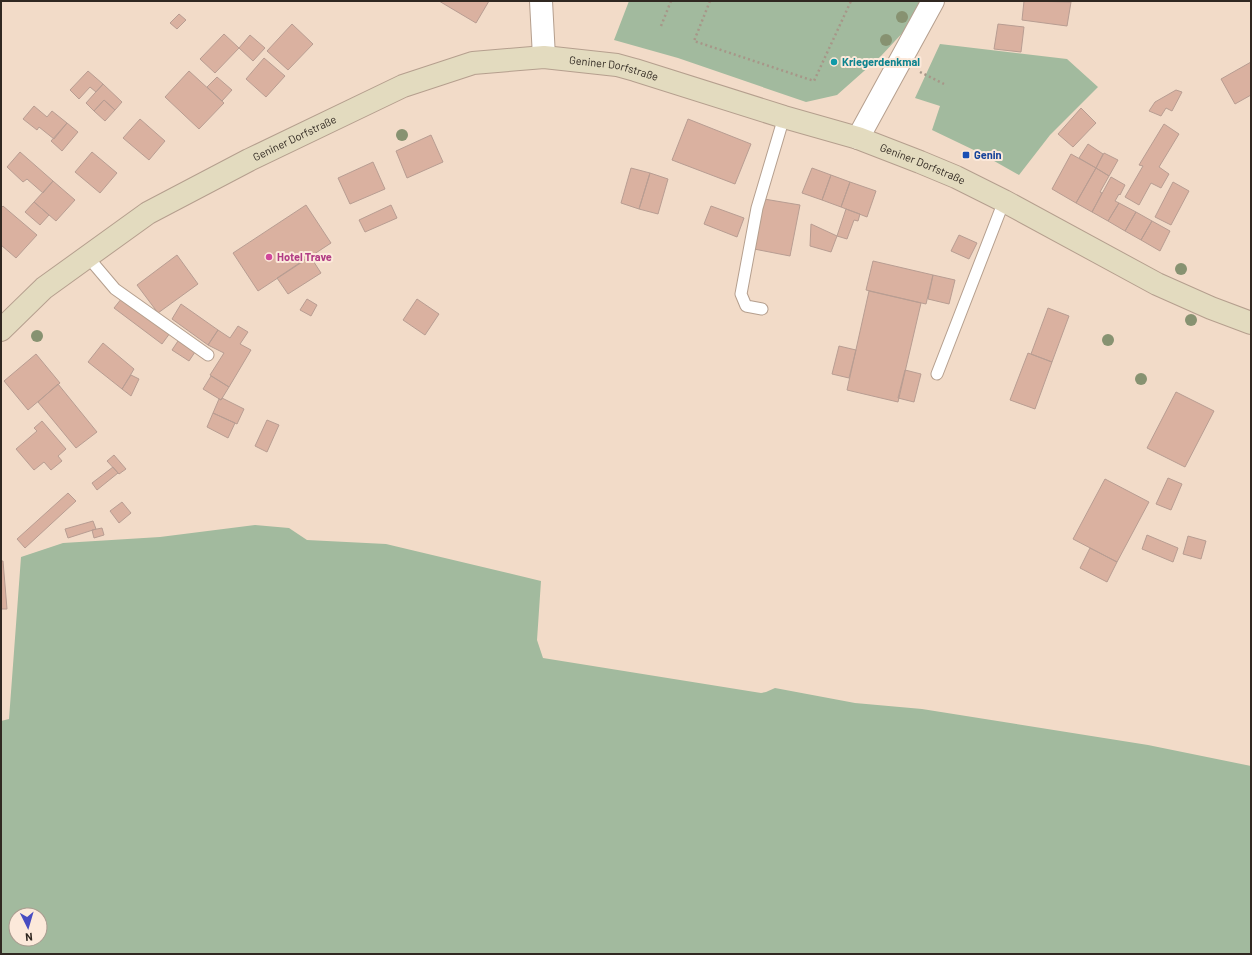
<svg xmlns="http://www.w3.org/2000/svg" width="1252" height="955" font-family="Barlow,sans-serif">
<style>
.green{fill:#a2ba9e;fill-rule:evenodd}
.building{fill:#dab1a0;stroke:#b89d92}
.lines{fill:none;stroke-linecap:round;stroke-linejoin:round}
.lane-casing{stroke:#b59f8e;stroke-width:13}
.street-casing{stroke:#b59f8e;stroke-width:24}
.secondary-casing{stroke:#b59f8e;stroke-width:24}
.path{stroke:#a79688;stroke-width:2.5;stroke-dasharray:2 3;stroke-linecap:butt}
.lane{stroke:#fff;stroke-width:11}
.street{stroke:#fff;stroke-width:22}
.secondary{stroke:#e3dbbf;stroke-width:22}
.tree{fill:#879271}
.culture-dot{fill:#0f9aa8;stroke:#fce9da;stroke-width:1.5}
.transit-dot{fill:#1a4fb4;stroke:#fce9da;stroke-width:1.5}
.hotel-dot{fill:#d1479c;stroke:#fce9da;stroke-width:1.5}
.labels{text-anchor:middle;stroke-width:4;stroke-linejoin:round;paint-order:stroke}
.culture-label{font-size:11px;font-weight:bold;fill:#0d838f;stroke:#fce9da;text-anchor:start}
.street-label{font-size:11px;fill:#302821;stroke:#fce9da}
.transit-label{font-size:11px;font-weight:bold;fill:#164399;stroke:#fce9da;text-anchor:start}
.hotel-label{font-size:11px;font-weight:bold;fill:#b23c85;stroke:#fce9da;text-anchor:start}
</style>
<rect width="100%" height="100%" fill="#f2dbc8"/>
<path class="green" d="M629,1H920L908,27L881,56L837,95L806,102L678,58L614,40Z
M940,44L1067,59L1098,87L1050,135L1019,175L980,153L932,130L940,106L915,98Z
M255,525L289,528L307,540L386,544L541,581L537,640L543,658L761,693L766,692L775,688L855,703L922,709L1148,745L1251,766V954H1V721L9,719L21,557L63,543L160,537ZM16,915H40V939H16Z"/>
<path class="building" d="M439,1H489L476,23Z
M1024,1L1071,2L1067,26L1022,20Z
M179,14L186,20L177,29L170,23Z
M292,24L313,44L288,70L267,51Z
M998,24L1024,27L1021,52L994,49Z
M224,34L239,48L215,73L200,59Z
M250,35L265,48L253,61L239,48Z
M264,58L285,76L266,97L246,79Z
M1251,62V95L1235,104L1221,79Z
M88,71L103,84L96,92L90,87L79,99L70,90Z
M189,71L224,103L199,129L165,97Z
M217,77L232,90L222,101L207,87Z
M103,84L122,102L115,110L104,100L94,111L86,103Z
M1176,90L1182,92L1172,111L1166,108L1161,116L1149,111L1155,102Z
M104,100L115,110L105,121L94,111Z
M34,106L47,117L52,111L67,123L54,139L39,127L37,130L23,119Z
M1081,108L1096,123L1073,147L1058,134Z
M140,119L165,141L149,160L123,138Z
M688,119L751,144L735,184L672,160Z
M67,123L78,132L62,151L51,141Z
M1164,124L1179,134L1159,167L1169,174L1161,188L1151,183L1139,205L1125,197L1143,166L1139,165Z
M431,135L443,162L407,178L396,151Z
M1088,144L1103,154L1096,168L1079,158Z
M20,152L53,181L43,193L27,179L23,182L7,167Z
M92,152L117,173L100,193L75,172Z
M1104,153L1118,160L1109,176L1096,168Z
M1071,154L1096,168L1076,203L1052,189Z
M373,162L385,189L350,204L338,178Z
M631,168L650,173L639,209L621,203Z
M812,168L831,175L822,200L802,193Z
M1096,168L1109,176L1100,192L1102,193L1092,212L1076,203Z
M650,173L668,179L658,214L639,209Z
M831,175L850,182L841,207L822,200Z
M1111,177L1125,185L1120,195L1119,194L1115,201L1119,203L1108,221L1092,212Z
M53,181L75,200L56,221L34,202Z
M850,182L876,191L867,217L841,207Z
M1173,182L1189,191L1171,225L1155,217Z
M764,199L800,205L790,256L754,249Z
M34,202L49,215L40,225L25,212Z
M1119,203L1136,212L1125,231L1108,221Z
M306,205L331,243L258,291L233,253Z
M391,205L397,218L365,232L359,220Z
M3,206L37,235L16,258L1,245V208Z
M711,206L744,218L737,237L704,224Z
M846,209L860,214L858,221L854,220L847,239L837,236Z
M1136,212L1152,221L1141,240L1125,231Z
M1152,221L1170,231L1160,251L1141,240Z
M811,224L837,236L831,252L810,246Z
M959,235L977,243L969,259L951,251Z
M177,255L198,284L158,313L137,285Z
M310,256L321,273L288,294L277,278Z
M873,261L933,275L926,304L866,290Z
M933,275L955,280L949,304L928,299Z
M869,291L921,303L898,402L847,390Z
M122,298L170,333L162,344L114,308Z
M307,299L317,305L311,316L300,310Z
M417,299L439,314L425,335L403,320Z
M181,304L218,330L208,345L172,319Z
M1048,308L1069,316L1052,362L1031,354Z
M238,326L248,332L240,344L251,350L229,387L210,375L224,353L208,345L218,330L230,338Z
M178,341L195,352L189,361L172,350Z
M103,343L134,369L122,389L88,362Z
M839,346L856,350L849,378L832,374Z
M1028,353L1052,362L1035,409L1010,400Z
M36,354L60,383L28,410L4,381Z
M905,370L921,374L914,402L898,398Z
M131,375L139,379L131,396L122,389Z
M211,376L229,387L221,400L203,389Z
M58,384L97,432L76,448L38,402Z
M1176,392L1214,411L1185,467L1147,448Z
M222,398L244,409L237,424L213,413L219,399L221,400Z
M213,413L235,423L228,438L207,427Z
M267,420L279,425L267,452L255,446Z
M42,421L66,449L58,456L62,461L51,470L44,462L34,470L16,449L37,431L34,428Z
M114,455L126,469L119,474L107,461Z
M113,467L118,473L97,490L92,483Z
M1168,478L1182,484L1171,510L1156,504Z
M1105,479L1149,502L1117,562L1073,539Z
M68,493L76,501L25,548L17,539Z
M122,502L131,513L119,523L110,511Z
M93,521L96,529L68,538L65,529Z
M102,528L104,535L94,538L92,530Z
M1147,535L1178,548L1173,562L1142,549Z
M1188,536L1206,541L1201,559L1183,554Z
M1090,548L1117,562L1107,582L1080,568Z
M1,561H3L7,609H1Z"/>
<g class="lines">
<defs>
<path id="lane" d="M87,256L115,289L208,355
M762,309L746,306L741,294L757,208L784,117
M937,374L1004,201"/>
<path id="street" d="M541,1L544,57
M858,138L933,1"/>
<g id="secondary">
<path id="s1" d="M1,330L44,288L148,213L249,160L403,86L473,63L544,57L617,65L635,70L784,117L858,138L920,162L956,177L1004,201L1157,284L1211,308L1251,323"/>
</g>
</defs>
<use href="#lane" class="lane-casing"/>
<use href="#street" class="street-casing"/>
<use href="#secondary" class="secondary-casing"/>
<path class="path" d="M710,1L694,41L814,81L851,1
M661,26L671,1
M920,72L944,84"/>
<use href="#lane" class="lane"/>
<use href="#street" class="street"/>
<use href="#secondary" class="secondary"/>
</g>
<g class="tree">
<circle cx="902" cy="17" r="6"/>
<circle cx="886" cy="40" r="6"/>
<circle cx="402" cy="135" r="6"/>
<circle cx="1181" cy="269" r="6"/>
<circle cx="1191" cy="320" r="6"/>
<circle cx="37" cy="336" r="6"/>
<circle cx="1108" cy="340" r="6"/>
<circle cx="1141" cy="379" r="6"/>
</g>
<circle class="culture-dot" cx="834" cy="62" r="4"/>
<rect class="transit-dot" x="962" y="151" width="8" height="8" rx="2"/>
<circle class="hotel-dot" cx="269" cy="257" r="4"/>
<g class="labels">
<g class="culture-label">
<text x="842" y="66">Kriegerdenkmal</text>
</g>
<g class="street-label">
<text dy="4" stroke="none"><textPath href="#s1" startOffset="689">Geniner Dorfstraße</textPath></text>
<text dy="4" stroke="none"><textPath href="#s1" startOffset="353">Geniner Dorfstraße</textPath></text>
<text dy="4" stroke="none"><textPath href="#s1" startOffset="1013">Geniner Dorfstraße</textPath></text>
</g>
<g class="transit-label">
<text x="974" y="159">Genin</text>
</g>
<g class="hotel-label">
<text x="277" y="261">Hotel Trave</text>
</g>
</g>
<rect width="1252" height="955" fill="none" stroke="#302821" stroke-width="4"/>
<g transform="translate(28 927) rotate(175)"><circle r="19" fill="#fce9da" stroke="#aa9c90"/>
<path d="M0-3L7 15L0 10L-7 15Z" fill="#484cc1"/>
<text y="-6" font-size="11" font-weight="bold" text-anchor="middle" fill="#302821">N</text>
</g>
</svg>
